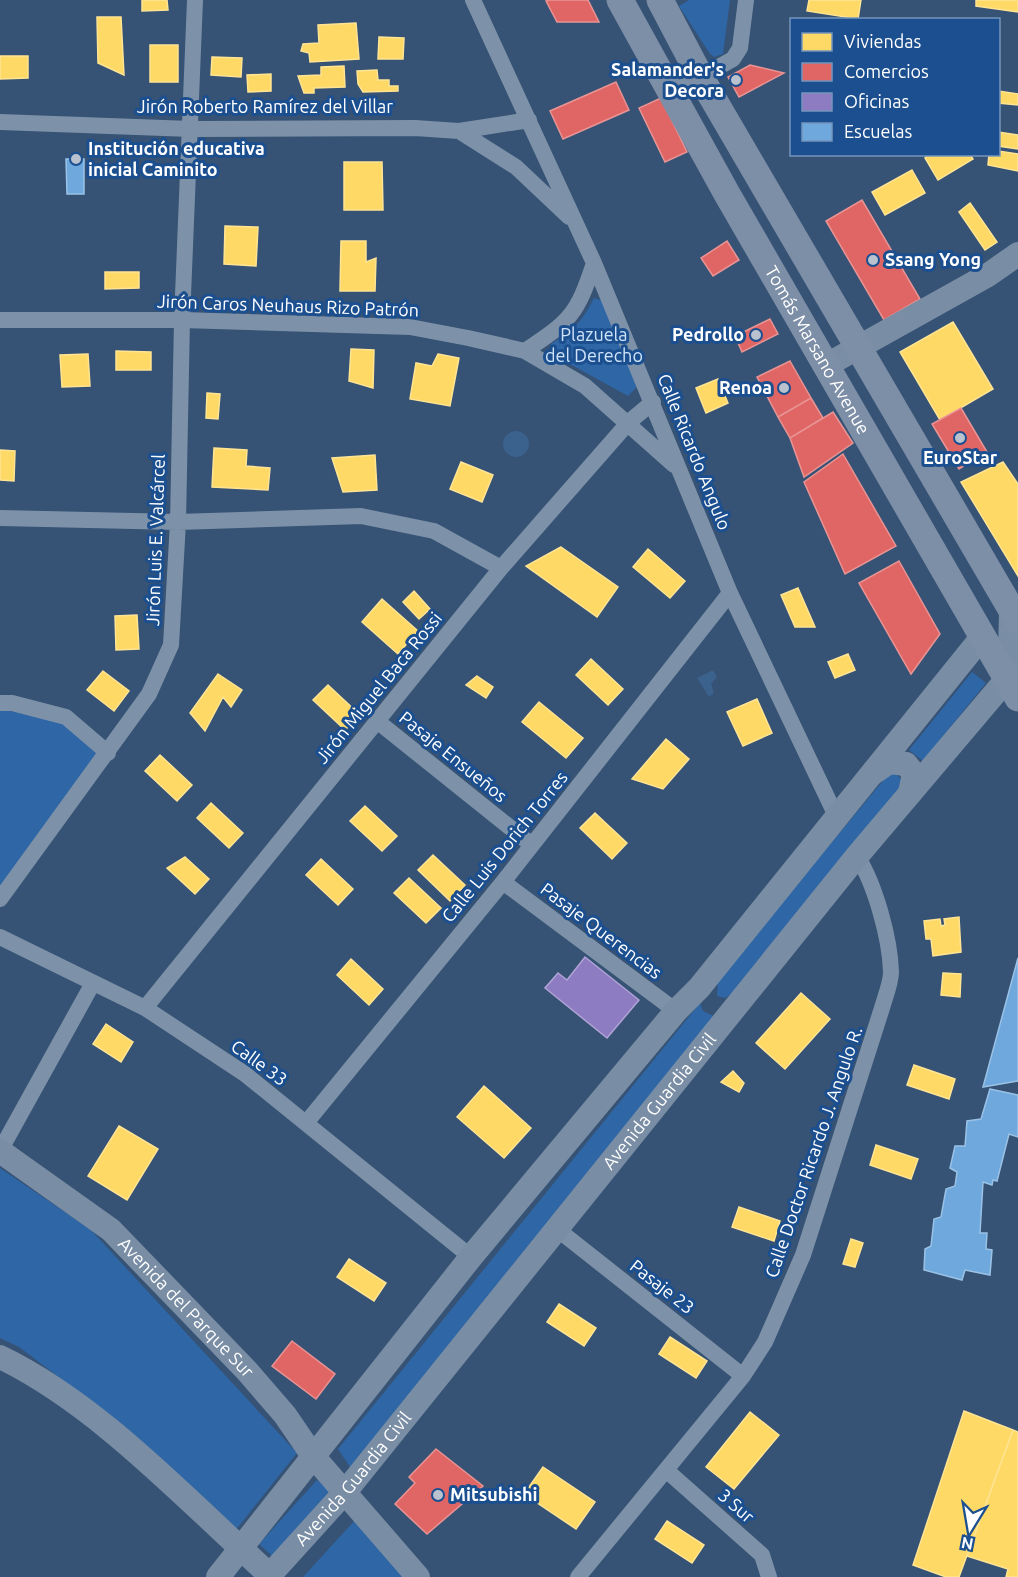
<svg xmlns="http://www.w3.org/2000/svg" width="1018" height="1577" font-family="Ubuntu,sans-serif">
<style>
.green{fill:#2f66a5}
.water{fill:#3b618d}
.homes{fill:#ffd966;stroke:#ffe494;stroke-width:1.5}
.shops{fill:#e06666;stroke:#e99494;stroke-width:1.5}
.offices{fill:#8e7cc3;stroke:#b0a3d5;stroke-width:1.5}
.schools{fill:#6fa8dc;stroke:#9ac2e6;stroke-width:1.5}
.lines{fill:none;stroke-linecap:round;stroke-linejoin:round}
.street{stroke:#7d92a8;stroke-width:16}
.secondary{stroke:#798da4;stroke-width:24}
.primary{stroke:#7d8ea7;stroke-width:27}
.poi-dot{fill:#b9c2ce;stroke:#1b4f8f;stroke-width:2}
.labels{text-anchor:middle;stroke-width:6;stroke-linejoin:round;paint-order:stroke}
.poi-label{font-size:18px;font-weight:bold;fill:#fff;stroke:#1b4f8f;text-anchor:end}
.street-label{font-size:18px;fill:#fff;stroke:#1b4f8f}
.park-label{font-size:18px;fill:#cfe3fa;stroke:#1b4f8f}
</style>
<rect width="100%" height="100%" fill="#365274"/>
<path class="green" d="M689,0H730L723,54L714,57L710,54L679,6Z
M594,298L604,301L637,387L628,396L550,353L551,344C573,330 582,322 594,298Z
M972,672L986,683L923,761L909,750Z
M0,709L64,722L100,755L0,892Z
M895,774L903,780L901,790L735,992L725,998L717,996L718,979L887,776Z
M700,1003L703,1011L718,1018L350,1467L338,1449Z
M0,1168L91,1230L297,1453L235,1531L89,1400L19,1347L0,1338Z
M317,1480L330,1491L272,1556L259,1544Z
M356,1519L404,1577H303Z"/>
<path class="water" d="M503 444a13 13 0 1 1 26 0a13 13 0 1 1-26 0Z
M713,670L717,677L711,684L714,693L709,697L697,678Z"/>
<path class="homes" d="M142,0H167L168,10L142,11Z
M809,0H861L858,19L807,11Z
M976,0H1018V12L976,6Z
M97,17H121L124,75L98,63Z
M356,23L359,59L310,62L309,53L301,51L303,44L319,43L318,25Z
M379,37L404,38L403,59H378Z
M150,45H178V82H150Z
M0,56H28V78L0,79Z
M212,57L242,58L241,77L211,75Z
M344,66L345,87L314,88V93H304L298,76L321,75V67Z
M377,70L378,80H389V86H398V91L363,92L358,84L357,71Z
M271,74V91L248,92L247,75Z
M998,91L1018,94V105L998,103Z
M998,132L1018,135V149L998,146Z
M998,151L1018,154V171L988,165L989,154H998Z
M930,154H970L973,159L938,180L925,158Z
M344,162H382L383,210H344Z
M912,170L925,193L885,215L872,192Z
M970,203L997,242L985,250L959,212Z
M225,226L258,227L256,266L224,264Z
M341,241H366V262L376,258L375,291H340Z
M105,272H139V288L105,289Z
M953,322L993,389L940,420L900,352Z
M351,349L374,350L373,388L349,381Z
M116,351L151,352V370H116Z
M88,354L90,386L62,387L60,355Z
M438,354L459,358L450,406L410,399L416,363L432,366Z
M718,379L728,403L706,413L696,388Z
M207,393L220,394L218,419L206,418Z
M214,448L247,450L246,466L270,468L268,490L212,487Z
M0,450L15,451L14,481L0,480Z
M375,455L377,490L343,492L332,458Z
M461,462L493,475L482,502L450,489Z
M1003,462L1018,484V576L961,482Z
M561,547L618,587L597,617L526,566Z
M648,549L685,581L670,598L633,567Z
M798,588L815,627H795L781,595Z
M414,591L430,609L419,619L403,602Z
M382,599L418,631L398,654L362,622Z
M137,615L139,649L116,650L115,616Z
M848,654L855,670L835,678L828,662Z
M591,659L623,689L608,705L576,675Z
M103,671L129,691L114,711L87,690Z
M218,674L242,690L231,707L223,697L205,731L190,713Z
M477,676L493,687L486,698L466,685Z
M328,685L360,715L345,730L313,700Z
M757,699L772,733L743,746L727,712Z
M539,702L583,738L566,758L522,722Z
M666,739L689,759L663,789L632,779Z
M160,755L192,785L177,801L145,771Z
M211,803L243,833L229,848L197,818Z
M365,806L397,836L382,851L350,821Z
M595,813L627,843L612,859L580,828Z
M433,855L465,885L450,901L418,870Z
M185,857L209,879L195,894L167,868Z
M321,859L353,889L338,905L306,875Z
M409,878L441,908L426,923L394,893Z
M959,917L961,952L933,956L931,939H926L924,921L940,919L941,926L945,925L944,919Z
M351,959L383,989L369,1005L337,975Z
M943,973L961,974L960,997L941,995Z
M801,993L830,1019L785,1069L756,1043Z
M106,1024L133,1042L121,1062L93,1044Z
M914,1065L955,1079L949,1099L907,1085Z
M733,1071L744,1083L739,1092L721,1082Z
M484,1086L531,1128L504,1158L457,1117Z
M119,1126L158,1149L127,1200L88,1176Z
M876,1145L918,1159L911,1179L870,1165Z
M739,1207L780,1221L774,1241L732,1227Z
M851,1239L863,1243L855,1267L843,1264Z
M349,1259L386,1283L374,1301L337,1277Z
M559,1304L596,1328L584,1346L547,1322Z
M670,1337L707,1361L696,1378L659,1354Z
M964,1411L1013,1430L959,1577H946L913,1565Z
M750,1412L779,1435L734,1489L706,1467Z
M1013,1430L1018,1432V1577H1006L1008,1569L967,1556Z
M543,1467L595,1502L576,1529L524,1494Z
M667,1521L704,1545L692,1563L655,1539Z"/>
<path class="shops" d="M549,0H588L599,22H557L546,1Z
M750,65L784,73L739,97L728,77Z
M616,82L629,110L563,139L550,111Z
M661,98L687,152L665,162L639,108Z
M862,200L920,299L884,320L826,221Z
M727,241L739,260L713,276L701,258Z
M770,319L778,334L742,352L735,336Z
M790,361L811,398L778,417L757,377Z
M811,398L823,418L790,438L778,417Z
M961,408L987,452L959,469L932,424Z
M833,412L853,443L804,477L790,438Z
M843,454L896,546L845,574L804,482Z
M899,561L940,634L911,674L859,583Z
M292,1341L335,1374L316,1399L272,1366Z
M436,1449L483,1486L427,1534L395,1504L415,1483L409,1477Z"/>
<path class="offices" d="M585,957L639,1000L607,1038L545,988L558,973L567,980Z"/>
<path class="schools" d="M66,159H84V194H67Z
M1018,958V1081L983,1087Z
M990,1089L1018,1095V1137L1009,1134L997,1181L993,1180L992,1185L983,1182L980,1233H987L986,1249L992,1250L990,1275L965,1270L962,1280L924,1270L925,1249L931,1246L934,1219L941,1217L946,1189L955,1186L957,1172L950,1168L955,1146H965L967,1121L981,1119Z"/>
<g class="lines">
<path class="street" d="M473,0L594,263L730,593L837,818
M670,94L733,59L740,48L746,0
M0,122L191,129L415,128L459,131L529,120
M459,131L516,167L569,217
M0,320H182L410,327L468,338L525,351L585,386L674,465
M525,351C570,321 577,315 594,263
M0,518L178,522L361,516L434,531L501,568
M0,703H12L66,717L108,753
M377,721L532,845
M503,882L676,1011
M0,899L149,694L171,645L178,522L182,320L195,0
M0,937L145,1008L245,1074L471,1257
M145,1008L501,568L629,422L653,402
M306,1123L503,882L730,593
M0,1151L93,983
M557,1229L743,1376
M666,1470L762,1555L769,1577
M578,1577L743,1376L765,1342L803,1255L882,1008C885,997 891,983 891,972C890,938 875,884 857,856"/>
<g class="secondary">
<path d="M825,366L988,275L1018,254"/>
<path d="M873,773L889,762L906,764L914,774L910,793"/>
<path id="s1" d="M0,1151L111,1230L247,1371L285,1415L313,1456L418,1577"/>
<path d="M0,1357C100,1405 189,1503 272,1577"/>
<path d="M218,1577L471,1257L676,1011L699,988L982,637"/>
<path id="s2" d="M268,1577L345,1492L857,856L1006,680L1010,653L1011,611"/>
</g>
<g class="primary">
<path id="s3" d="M620,0L727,194L1018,698"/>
<path d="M660,0L701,78L1018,621"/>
</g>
</g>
<g class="poi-dot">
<circle cx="736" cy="80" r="6"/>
<circle cx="76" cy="159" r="6"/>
<circle cx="873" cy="260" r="6"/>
<circle cx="756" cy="335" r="6"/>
<circle cx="784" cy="388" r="6"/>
<circle cx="960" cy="438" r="6"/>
<circle cx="438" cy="1495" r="6"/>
</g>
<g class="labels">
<g class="poi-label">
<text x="724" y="76">Salamander's<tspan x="724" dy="21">Decora</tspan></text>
<text x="88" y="155" text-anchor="start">Institución educativa<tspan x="88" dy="21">inicial Caminito</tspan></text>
<text x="885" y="266" text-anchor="start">Ssang Yong</text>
<text x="744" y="341">Pedrollo</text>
<text x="772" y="394">Renoa</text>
<text x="960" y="464" text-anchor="middle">EuroStar</text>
<text x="450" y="1501" text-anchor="start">Mitsubishi</text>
</g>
<g class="street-label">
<text x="265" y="113">Jirón Roberto Ramírez del Villar</text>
<text transform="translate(288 306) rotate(2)" y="6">Jirón Caros Neuhaus Rizo Patrón</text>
<text dy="6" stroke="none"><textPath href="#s3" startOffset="402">Tomás Marsano Avenue</textPath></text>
<text transform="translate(694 452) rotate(68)" y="6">Calle Ricardo Angulo</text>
<text transform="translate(156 540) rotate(-88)" y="6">Jirón Luis E. Valcárcel</text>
<text transform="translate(379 688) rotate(-51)" y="6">Jirón Miguel Baca Rossi</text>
<text transform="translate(453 757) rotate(39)" y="6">Pasaje Ensueños</text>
<text transform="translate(505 847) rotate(-51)" y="6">Calle Luis Dorich Torres</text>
<text transform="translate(601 931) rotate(37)" y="6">Pasaje Querencias</text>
<text transform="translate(259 1063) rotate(36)" y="6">Calle 33</text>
<text dy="6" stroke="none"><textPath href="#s2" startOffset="616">Avenida Guardia Civil</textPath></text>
<text transform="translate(814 1152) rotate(-71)" y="6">Calle Doctor Ricardo J. Angulo R.</text>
<text transform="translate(662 1287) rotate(38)" y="6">Pasaje 23</text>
<text dy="6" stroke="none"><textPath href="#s1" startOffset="244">Avenida del Parque Sur</textPath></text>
<text dy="6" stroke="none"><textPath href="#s2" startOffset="130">Avenida Guardia Civil</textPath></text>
<text transform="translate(736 1506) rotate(41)" y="6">3 Sur</text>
</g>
<g class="park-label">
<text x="594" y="341">Plazuela<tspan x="594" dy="21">del Derecho</tspan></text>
</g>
</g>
<rect x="790" y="18" width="210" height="138" fill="#1b4f8f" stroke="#7695bc" stroke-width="1.5"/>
<rect x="802" y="33" width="30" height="18" fill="#ffd966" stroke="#7695bc" stroke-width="1.5"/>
<text x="844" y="48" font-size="18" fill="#ffffff">Viviendas</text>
<rect x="802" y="63" width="30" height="18" fill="#e06666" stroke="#7695bc" stroke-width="1.5"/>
<text x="844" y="78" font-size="18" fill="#ffffff">Comercios</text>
<rect x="802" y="93" width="30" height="18" fill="#8e7cc3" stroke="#7695bc" stroke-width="1.5"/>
<text x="844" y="108" font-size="18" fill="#ffffff">Oficinas</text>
<rect x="802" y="123" width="30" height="18" fill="#6fa8dc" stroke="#7695bc" stroke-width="1.5"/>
<text x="844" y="138" font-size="18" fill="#ffffff">Escuelas</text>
<g transform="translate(970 1529) rotate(191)" stroke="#1b4f8f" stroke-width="4.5" paint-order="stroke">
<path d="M0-4.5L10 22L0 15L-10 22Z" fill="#ffffff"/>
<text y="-9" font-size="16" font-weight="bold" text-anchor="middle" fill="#ffffff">N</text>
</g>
</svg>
